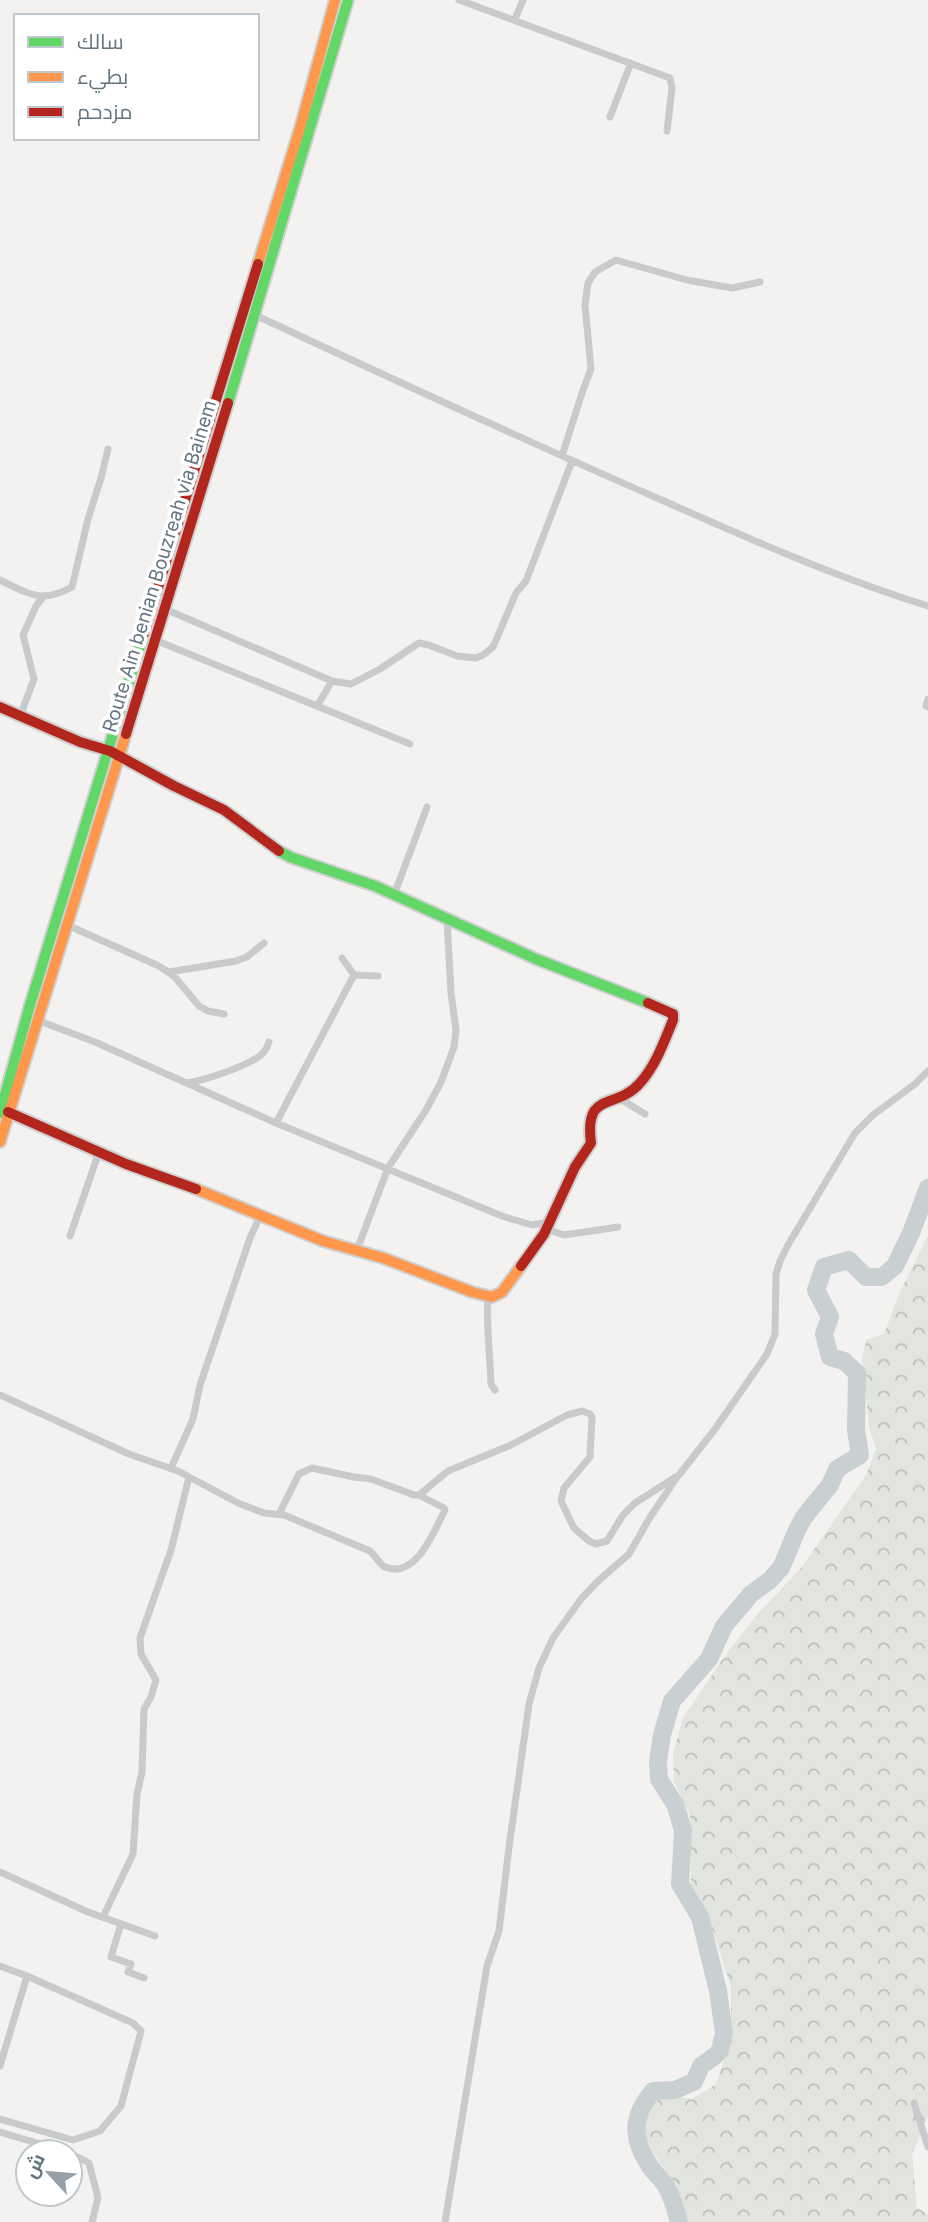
<svg xmlns="http://www.w3.org/2000/svg" width="928" height="2222" font-family="Inter,Cairo,sans-serif">
<style>
.forest{fill:url(#forest-crowns)}
.lines{fill:none;stroke-linecap:round;stroke-linejoin:round}
.river{stroke:#c8d0d2;stroke-width:18}
.fast-casing{stroke:#cfd0d0;stroke-width:14}
.slow-casing{stroke:#cfd0d0;stroke-width:14}
.jam-casing{stroke:#cfd0d0;stroke-width:14}
.street{stroke:#c8cacb;stroke-width:7}
.fast{stroke:#63d668;stroke-width:10}
.slow{stroke:#ff974d;stroke-width:10}
.jam{stroke:#b3261e;stroke-width:10}
.labels{text-anchor:middle;stroke-width:7;stroke-linejoin:round;paint-order:stroke}
.street-label{font-size:19px;fill:#64757f;stroke:#fff}
</style>
<defs>
<pattern id="forest-crowns" width="20" height="18" patternUnits="userSpaceOnUse" patternTransform="scale(1.75)"><rect width="20" height="18" fill="#e2e5df"/><path d="M2 6a3 3 0 1 1 6 0M12 15a3 3 0 1 1 6 0" fill="none" stroke="#bbbeba"/></pattern>
</defs>
<rect width="100%" height="100%" fill="#f3f2f1"/>
<path class="forest" d="M928,1235V2117L912,2154L917,2207L928,2215V2222H687L671,2178L651,2150L642,2127L650,2107L664,2095L692,2099L716,2084L731,2041V1987L706,1910L691,1887L690,1815L674,1782L673,1754L683,1718L722,1660L754,1618L801,1568L866,1475L876,1449L869,1427L862,1358L866,1340L884,1334L899,1294Z"/>
<g class="lines">
<path class="river" d="M679,2222C676,2210 672,2197 666,2186C661,2178 654,2173 649,2165C631,2137 632,2116 653,2091L675,2090L694,2082L701,2066L716,2055L720,2050L724,2033L718,1991L700,1917L680,1884L683,1831L676,1806L659,1779L658,1761L662,1735L672,1701L709,1659L724,1626L751,1594L770,1580L781,1568L797,1530L804,1517L830,1485L837,1469L860,1455L856,1430L857,1373L844,1361L830,1357L824,1334L830,1317L816,1290L824,1267L849,1260L866,1277H882L895,1266L911,1233L928,1188"/>
<defs>
<path id="fast" d="M228,403L348,0
M279,851L290,857L375,886L536,959L648,1003
M0,1113L30,1005L144,633"/>
<path id="slow" d="M258,264L300,128L335,0
M0,1142L126,734
M196,1189L323,1241L383,1258L472,1292L492,1297L502,1292L521,1266"/>
<path id="jam" d="M144,633L258,264
M0,707L80,742L110,751L174,786L224,810L279,851
M126,734L228,403
M8,1112L126,1164L196,1189
M521,1266L544,1234L575,1167L591,1143C584,1089 616,1111 640,1083C656,1065 664,1042 673,1020V1014L648,1003"/>
</defs>
<use href="#fast" class="fast-casing"/>
<use href="#slow" class="slow-casing"/>
<use href="#jam" class="jam-casing"/>
<path class="street" d="M459,0L670,78L672,88L667,131
M515,19L523,0
M610,117L631,63
M255,315C388,377 522,439 657,498C745,537 835,577 928,606
M562,456L582,393L591,369L585,305L588,283L595,272L616,260L687,280L732,288L760,282
M0,580C29,594 42,604 72,587L88,519L101,478L108,449
M165,609L332,681
M155,640L410,744
M928,699L926,706L928,707
M317,706L332,681L351,684L380,669L419,643L429,645L457,656L476,658L483,655L493,647L516,593L526,581L572,461
M20,716L34,679L23,635L36,606L44,596
M394,895L427,807
M67,925L159,966L174,976L199,1006L208,1011L224,1014
M342,958L354,975L378,976
M169,972L236,961L247,957L264,943
M37,1020L95,1042L276,1123L502,1216L532,1225L549,1222
M187,1083C205,1080 253,1065 264,1052C266,1049 268,1045 269,1042
M617,1097L645,1114
M276,1123L354,975
M546,1229L564,1235L618,1227
M70,1236L99,1152
M357,1250L388,1168L426,1110L441,1082L454,1047L456,1030L451,993L447,919
M488,1297C486,1326 490,1355 491,1384L495,1390
M0,1395L129,1454L178,1471L238,1503L264,1513L284,1515L370,1551C376,1556 379,1564 385,1567C416,1580 434,1531 445,1510L444,1508L419,1495
M171,1468L193,1419L200,1385L250,1238L261,1214
M279,1514L299,1474L312,1468L354,1477L371,1479L414,1495H419L448,1471L511,1445L567,1415L582,1411L590,1414L592,1417L590,1457L564,1488L561,1501L574,1528L589,1541L596,1544L607,1541L623,1515L635,1503L679,1475L715,1429L767,1354L775,1334L776,1274L780,1261L788,1245L855,1133L873,1115L915,1084L928,1071
M0,1872L88,1912L155,1936
M103,1917L133,1854L137,1794L142,1772L144,1709L151,1697L156,1680L141,1654L140,1638L171,1550L189,1477
M121,1924L111,1957L131,1964L128,1972L144,1978
M0,1966L27,1976L133,2023L141,2031L121,2106L100,2131L73,2140L0,2119
M0,2066L27,1976
M914,2103L928,2147
M0,2132L67,2152
M72,2154L89,2163L98,2198L92,2222
M445,2222L487,1966L499,1931L509,1847L529,1704L539,1668L553,1638L581,1599L597,1582L629,1554L649,1519L677,1477"/>
<use href="#fast" class="fast"/>
<use href="#slow" class="slow"/>
<use href="#jam" class="jam"/>
</g>
<g class="labels">
<g class="street-label">
<text transform="translate(159 566) rotate(-73)" y="7">Route Ain benian Bouzreah via Bainem</text>
</g>
</g>
<rect x="14" y="14" width="245" height="126" fill="#ffffff" stroke="#c1c8cc" stroke-width="2"/>
<rect x="28" y="37" width="35" height="10" fill="#63d668" stroke="#c1c8cc" stroke-width="2"/>
<text x="77" y="49" font-size="21" fill="#64757f">سالك</text>
<rect x="28" y="72" width="35" height="10" fill="#ff974d" stroke="#c1c8cc" stroke-width="2"/>
<text x="77" y="84" font-size="21" fill="#64757f">بطيء</text>
<rect x="28" y="107" width="35" height="10" fill="#b3261e" stroke="#c1c8cc" stroke-width="2"/>
<text x="77" y="119" font-size="21" fill="#64757f">مزدحم</text>
<g transform="translate(49 2173) rotate(296)"><circle r="33" fill="#ffffff" stroke="#c1c8cc" stroke-width="2"/>
<path d="M0-5L12 26L0 18L-12 26Z" fill="#96a1a7"/>
<text y="-10" font-size="19" font-weight="bold" text-anchor="middle" fill="#64757f">ش</text>
</g>
</svg>
